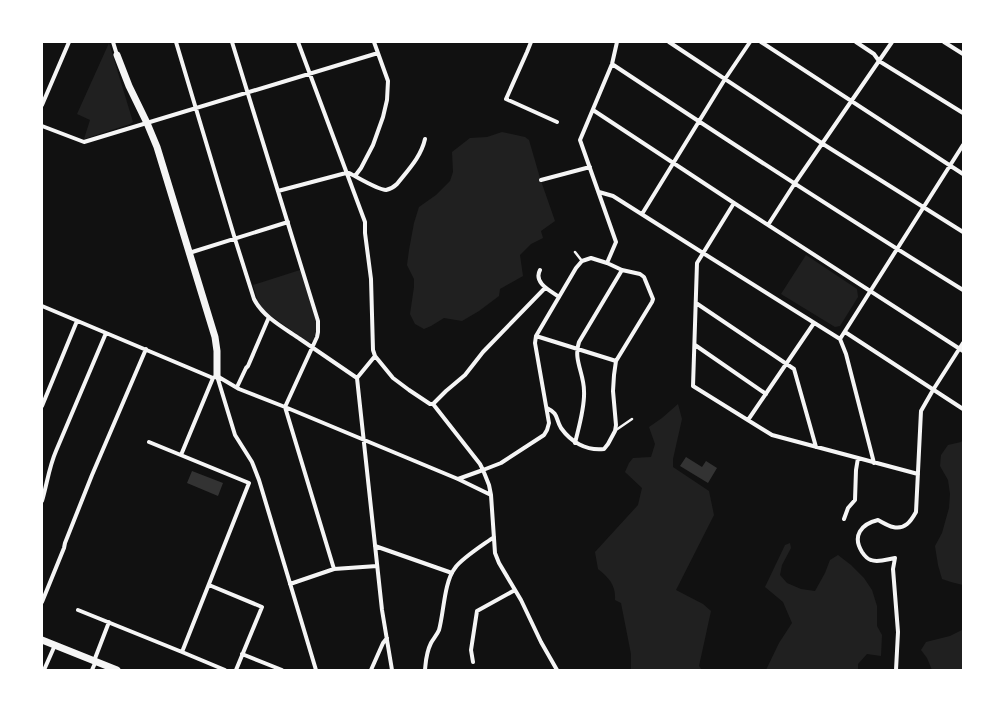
<svg xmlns="http://www.w3.org/2000/svg" width="1005" height="712" font-family="Roboto,sans-serif">
<style>
.green{fill:#202020}
.water{fill:#333}
.lines{fill:none;stroke-linecap:round;stroke-linejoin:round}
.service{stroke:#f5f5f5;stroke-width:2.5}
.minor{stroke:#f5f5f5;stroke-width:4}
.tertiary{stroke:#f5f5f5;stroke-width:7}
</style>
<rect width="100%" height="100%" fill="#111"/>
<path class="green" d="M109,43L133,122L130,124L84,139L90,120L77,114Z
M502,132L525,137L529,140L540,178L555,221L541,231L543,238L531,244L520,255L523,276L500,289L499,296L479,311L462,321L444,318L431,326L424,329L415,324L410,314L414,287V279L407,265L409,250L414,223L419,207L436,195L450,181L453,172L452,152L470,138L487,137Z
M806,255L857,289L858,297L840,326L835,327L781,294Z
M300,270L316,321V331L313,341L308,342L267,313L260,306L258,302L253,285Z
M678,404L682,419L673,459V467L709,491L714,515L676,590L703,604L711,611L699,666L702,670H631V654L621,603L615,600C616,585 609,578 598,569L595,552L638,505L642,488L625,472L629,463L633,458L651,457L655,444L649,427L662,418Z
M963,440V585L951,582L942,579L938,565L935,546L942,533L949,508L950,494L948,480L940,466L941,455L948,445L961,442Z
M790,543L791,548L782,565L780,575L787,583L801,589L815,591L825,573L830,560L838,555L851,565L864,578L872,590L877,606V626L882,635L881,656L867,654L858,664V670H766L779,643L792,623L783,602L765,587L785,545Z
M963,624V670H932L927,658L921,650L926,642L950,636L962,630Z"/>
<path class="water" d="M686,457L702,467L706,461L717,468L708,483L680,466Z
M192,471L223,483L218,496L187,483Z"/>
<g class="lines">
<path class="service" d="M575,252L582,261
M616,430L632,419"/>
<path class="minor" d="M113,42L117,55
M176,42L235,239L254,299C263,317 284,328 300,339C319,352 338,365 357,378L382,610L392,670
M232,42L318,321V332L317,337L285,407L334,569
M298,42L365,222V233L371,279L373,350L375,356L357,378
M531,42L527,52L506,99L557,122
M669,42L823,144L963,232
M761,42L963,174
M856,42L874,54L879,61L963,113
M944,42L963,54
M612,64C728,141 845,217 963,290
M42,105L69,42
M593,110L734,203L963,351
M42,126L84,142L378,53
M355,176L361,168L373,145L383,117L387,100L388,81L374,42
M541,180L590,167
M278,191L346,173H349C357,177 378,190 386,190C390,189 394,187 397,184C408,170 421,157 425,139
M599,192L613,196L703,253L840,339L846,354L874,463
M734,203L697,263L693,386L772,435L918,474
M642,214L725,79L750,42
M768,225L795,183L892,42
M189,253L288,222
M607,263L616,242L580,140L612,64L617,42
M540,270C533,283 551,291 559,297
M696,303L794,369L816,447
M42,306L213,378L217,376
M845,332L963,409
M536,336L616,361
M840,339L963,145
M695,345L766,394
M375,356L393,378L409,390L430,404H433L480,464L483,470L489,485L491,495L495,553L499,563L521,600L541,642L557,670
M217,376L235,435L252,462L259,480L316,670
M217,376L239,389L285,407L458,479L491,495
M237,387L246,368L248,366L269,317
M433,404L446,391L465,375L483,352L545,288
M42,406L77,321
M748,420L814,323
M575,443C579,426 585,407 584,391C584,373 573,360 579,342L622,270
M181,455L213,378
M458,479L483,470L501,463L544,435L547,430L549,423L535,343L536,336L576,268L582,261L591,258L607,263L622,270L640,274L644,277L653,299L652,302L616,361L614,375L613,391L616,425L615,431L608,444L604,449C586,451 571,442 561,428C555,418 559,414 547,408
M42,501C47,484 49,467 56,451L106,333
M844,519L848,508L855,500L856,470L858,458
M375,546L452,573
M290,584L334,569L377,566
M209,585L262,607L236,670
M42,602L64,548L65,543L92,475L146,349
M78,610L182,652L249,483L149,442
M182,652L225,670
M242,654L282,670
M94,661L109,622
M473,662L471,650L477,611L515,590
M44,670L55,645
M92,670L96,661
M371,670L383,643L387,638
M425,670C426,660 426,653 431,643C433,639 437,635 439,630C444,612 444,582 455,568C462,558 483,545 494,537
M896,670L898,632L893,569L895,558C888,559 878,563 871,560C867,559 864,555 862,552C852,536 861,524 878,520C882,522 888,526 893,527C905,530 911,521 916,512L921,411L933,390L963,343"/>
<path class="tertiary" d="M117,55L129,86L147,123L157,147L215,337L217,351V376
M42,640L117,670"/>
</g>
<rect width="1005" height="712" fill="none" stroke="#ffffff" stroke-width="86"/>
</svg>
